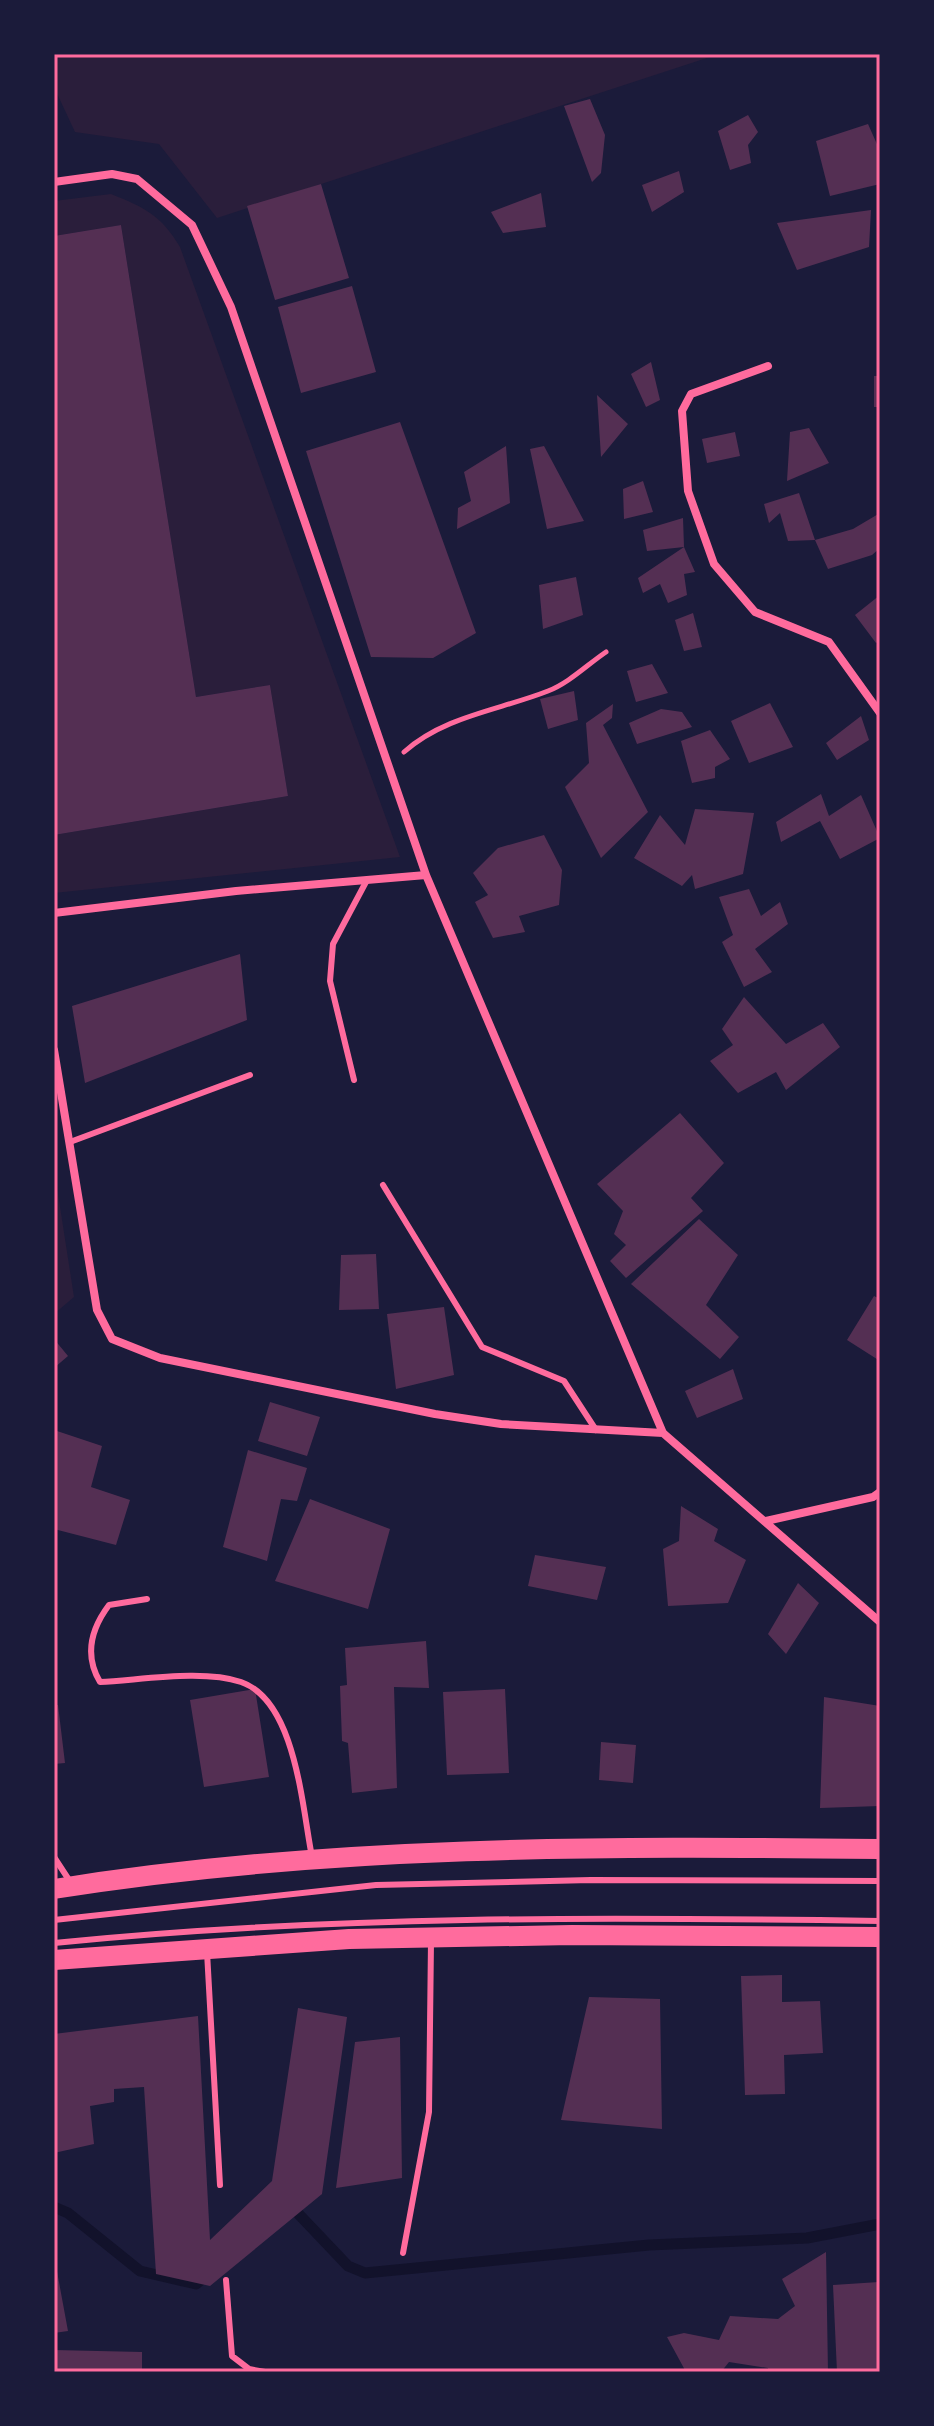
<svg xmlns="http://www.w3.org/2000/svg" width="934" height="2426" font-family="'Zilla Slab',serif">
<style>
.green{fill:#2a1e3b}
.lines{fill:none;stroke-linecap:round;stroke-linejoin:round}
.stream{stroke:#12122b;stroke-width:11}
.building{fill:#542f53}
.path{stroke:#ff6b9d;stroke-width:5}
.service{stroke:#ff6b9d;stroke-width:6}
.minor{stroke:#ff6b9d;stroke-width:8}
.primary{stroke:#ff6b9d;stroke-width:20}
.neatline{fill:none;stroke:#ff6b9d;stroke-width:3}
</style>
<rect width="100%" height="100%" fill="#1b1b3a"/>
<path class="green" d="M54,54H719L217,218L159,144L75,132L54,87Z
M111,194C144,207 162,216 180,247L400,857L54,893V835L288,796L270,685L196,697L121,225L54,236V201Z
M54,1168L74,1297L54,1314Z"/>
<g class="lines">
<path class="stream" d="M54,2207L68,2213L140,2271L196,2284L207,2275
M287,2207L290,2205L348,2266L365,2273L649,2245L807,2238L880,2224"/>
</g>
<path class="building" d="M590,99L605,135L601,173L592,182L564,106Z
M748,115L758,132L748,145L751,163L730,170L718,131Z
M868,124L880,151V184L830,196L816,141Z
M679,171L684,192L652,212L642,185Z
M321,184L349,278L275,300L247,206Z
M541,193L546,227L503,233L491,212Z
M871,210L869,247L797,270L777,223Z
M121,225L196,697L270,685L288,796L54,835V236Z
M352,286L376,372L301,393L278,307Z
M651,362L660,400L646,407L631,374Z
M874,376H880V407H874Z
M597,395L628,424L601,457Z
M400,422L476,633L433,658L371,657L306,451Z
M809,428L829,463L787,481L790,432Z
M735,432L740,456L707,463L702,439Z
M506,446L510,503L457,529L458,508L471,501L464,472Z
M544,446L584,521L547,529L530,449Z
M643,481L653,512L624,519L623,489Z
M799,493L815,540L853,529L880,513V548L872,555L828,569L815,540L788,541L780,513L769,523L764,504Z
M683,518L684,547L647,551L643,530Z
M684,547L695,572L684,574L687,595L668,603L660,584L643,593L638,578Z
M576,577L583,615L543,629L539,585Z
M880,595V640L876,643L855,615Z
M693,613L702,647L684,651L675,620Z
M652,664L668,693L636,702L627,671Z
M574,691L578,720L548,729L540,699Z
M770,703L793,747L749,763L731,721Z
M613,704L612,718L603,725L648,812L601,858L565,787L589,763L586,723Z
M661,709L682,712L692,727L637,744L629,723Z
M861,716L869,740L837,760L826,743Z
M710,730L730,759L715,767V778L692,783L681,741Z
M821,794L829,816L861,795L880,838L840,859L820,821L781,842L776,822Z
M695,809L754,813L743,874L695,889L692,875L682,886L634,858L660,815L685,845Z
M544,835L562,870L559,905L519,916L525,932L493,938L475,902L488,895L473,873L498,848Z
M749,889L761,916L780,902L788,924L755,949L772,972L744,987L722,942L733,935L719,897Z
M240,954L247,1020L85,1083L72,1006Z
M744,997L786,1044L823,1023L840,1047L786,1090L776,1072L738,1093L710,1061L733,1045L722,1029Z
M680,1113L724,1163L691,1198L703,1211L626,1278L610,1261L626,1245L614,1234L623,1211L597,1184Z
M699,1219L738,1255L706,1305L739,1337L720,1359L631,1284Z
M376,1254L379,1309L339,1310L341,1255Z
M874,1296L880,1299V1361L847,1340Z
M444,1307L454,1375L396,1389L387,1314Z
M54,1339L68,1356L54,1368Z
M733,1369L743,1399L697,1418L685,1391Z
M270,1402L320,1417L307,1456L258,1441Z
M54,1430L102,1446L91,1487L130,1500L116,1545L54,1529Z
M248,1450L307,1468L297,1501L281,1499L267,1561L223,1547Z
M310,1499L390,1529L368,1609L275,1581Z
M681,1506L718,1529L714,1541L746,1560L728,1603L668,1606L663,1549L679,1541Z
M535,1555L606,1567L597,1600L528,1586Z
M798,1583L819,1603L786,1654L768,1634Z
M426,1641L429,1688L394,1687L397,1788L352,1793L348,1743L342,1741L340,1686L347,1685L345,1648Z
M255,1689L269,1777L204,1787L190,1700Z
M505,1689L509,1773L447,1775L443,1692Z
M824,1697L880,1706V1806L820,1808Z
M54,1705H58L65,1763L54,1764Z
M601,1742L636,1745L633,1783L599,1780Z
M782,1975V2002L820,2001L823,2053L784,2055L785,2094L745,2095L741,1976Z
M589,1997L660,1999L662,2129L561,2120Z
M298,2008L347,2017L322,2194L210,2286L156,2274L144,2087L114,2089V2102L90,2106L94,2144L54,2153V2034L198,2016L210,2240L272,2181Z
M400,2037L402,2178L336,2188L355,2042Z
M826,2252L828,2372H768V2368L729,2362L721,2372H686L667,2337L684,2333L719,2340L730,2316L778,2319L795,2306L782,2279Z
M54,2255L68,2331L54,2333Z
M879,2282L880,2372H837L833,2285Z
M54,2350L142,2352V2372H54Z"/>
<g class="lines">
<path class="path" d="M404,752C444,716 500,710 548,691C569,683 588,664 606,652"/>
<path class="service" d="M354,1080L330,981L333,944L367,880
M70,1142L250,1075
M383,1185L482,1347L564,1381L596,1430
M147,1599L109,1605C91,1629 84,1655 100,1682C141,1680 203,1669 241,1682C296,1701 302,1807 312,1857
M54,1857L71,1883
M54,1920L376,1885L591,1880L880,1881
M54,1943C329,1915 604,1917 880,1921
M207,1952L220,2185
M403,2253L429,2112L431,1941
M226,2280L232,2356L249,2369L265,2372"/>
<path class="minor" d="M54,182L112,174L137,179L192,225L231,307L426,875L663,1433L880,1622
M768,366L691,394L682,411L688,491L714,564L755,612L829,642L880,713
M54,913L236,891L426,875
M54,1050L97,1310L112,1339L160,1358L435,1414L501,1424L663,1433
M766,1521L873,1497L880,1492"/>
<path class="primary" d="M54,1889C326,1845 605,1846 880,1849
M54,1960L349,1939L572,1935L880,1937"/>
</g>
<rect width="934" height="2426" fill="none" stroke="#1b1b3a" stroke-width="112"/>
<rect x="56" y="56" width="822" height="2314" class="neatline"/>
</svg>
